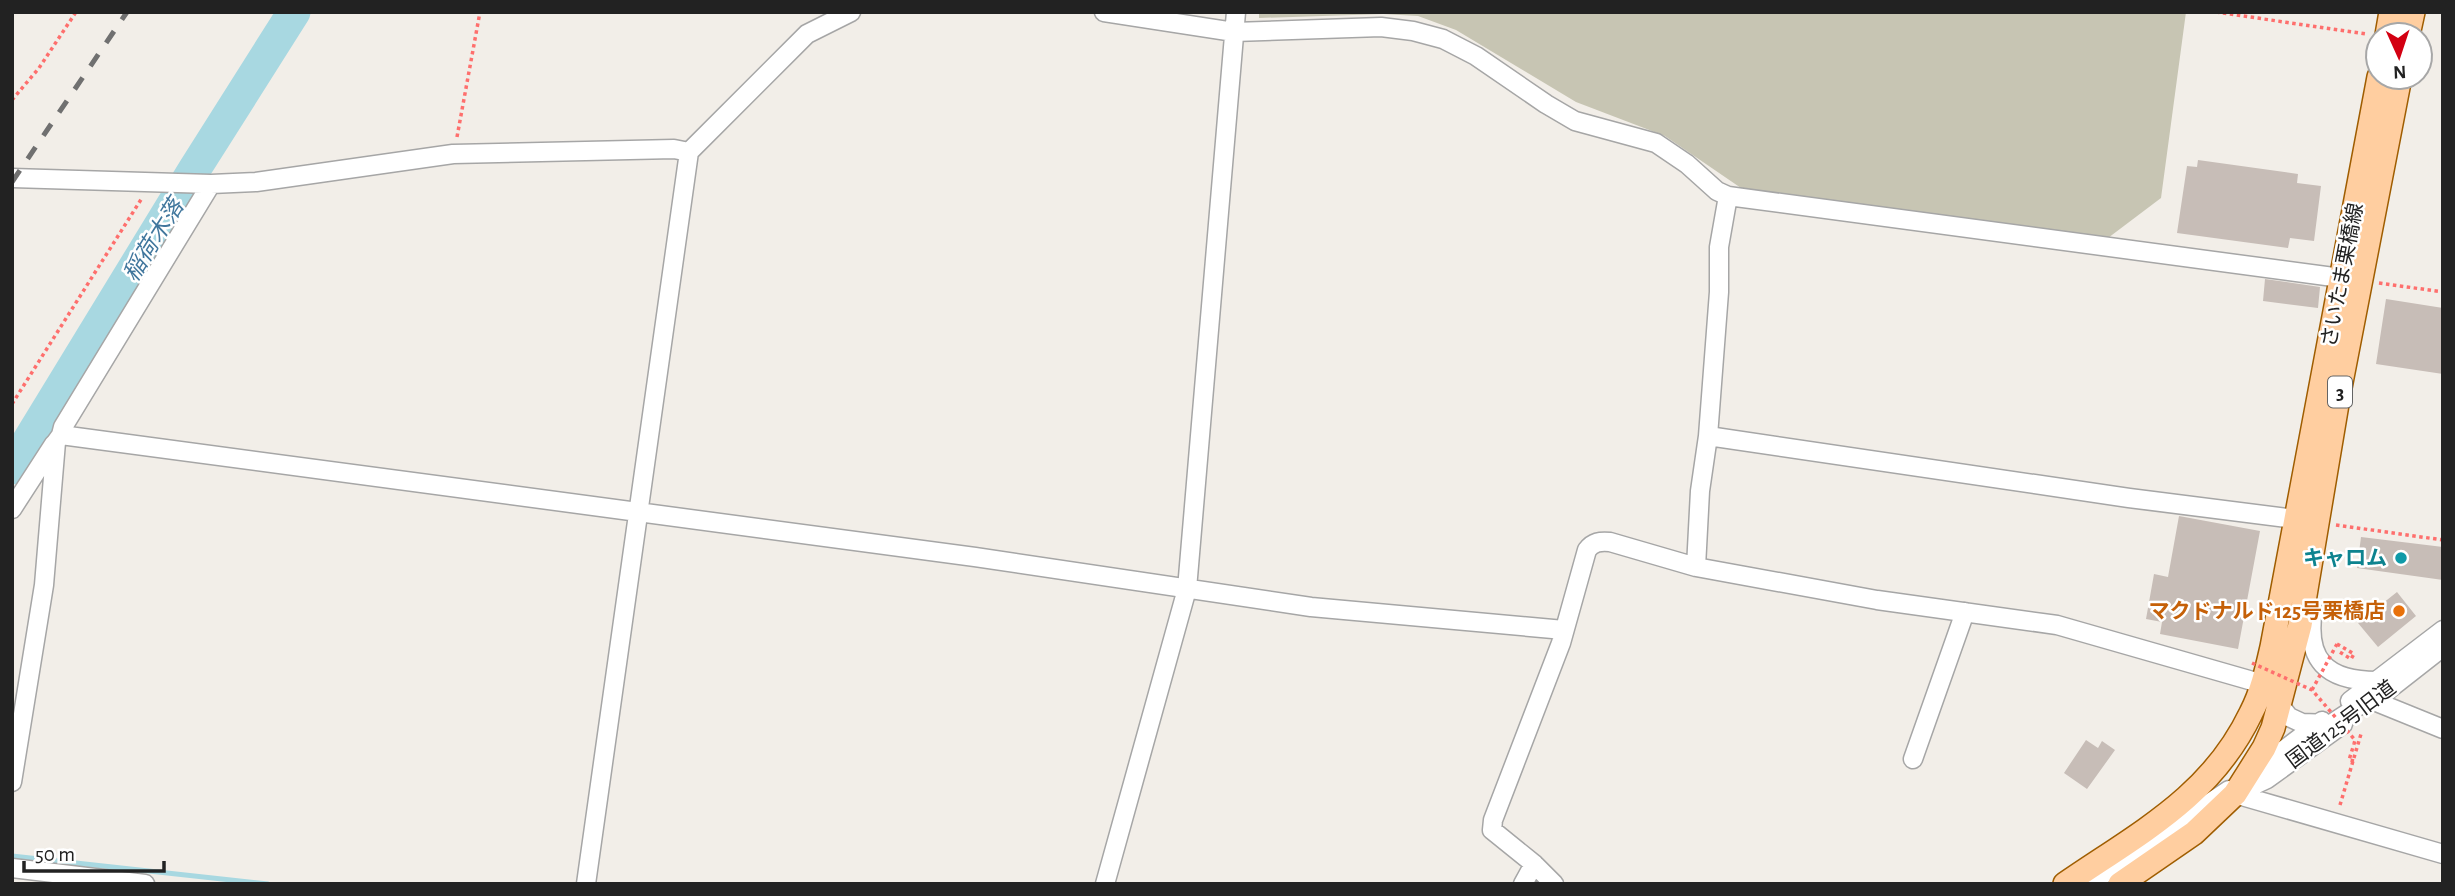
<svg xmlns="http://www.w3.org/2000/svg" width="2455" height="896" font-family="'Alegreya Sans','Noto Sans JP',sans-serif">
<style>
.construction{fill:#c7c5b3}
.lines{fill:none;stroke-linecap:round;stroke-linejoin:round}
.stream{stroke:#a8d8e1;stroke-width:5}
.river{stroke:#a8d8e1;stroke-width:33}
.building{fill:#c7bdb7}
.minor-casing{stroke:#a6a6a6;stroke-width:21}
.major-casing{stroke:#9f5d00;stroke-width:26}
.path{stroke:#fe6f6d;stroke-width:3.5;stroke-dasharray:3.5 3.5;stroke-linecap:butt}
.minor{stroke:#fff;stroke-width:18}
.major{stroke:#ffcea0;stroke-width:23}
.rail{stroke:#707070;stroke-width:5;stroke-dasharray:14 14;stroke-linecap:butt}
.path-bridge{stroke:#fe6f6d;stroke-width:3.5;stroke-dasharray:3.5 3.5;stroke-linecap:butt}
.culture-dot{fill:#0f9aa8;stroke:#fff;stroke-width:2.5}
.food-dot{fill:#e8710a;stroke:#fff;stroke-width:2.5}
.labels{text-anchor:middle;stroke-width:5;stroke-linejoin:round;paint-order:stroke}
.shield{fill:#fff;stroke:#646464;stroke-width:2}
.shield-label{font-size:19px;font-weight:bold;fill:#222}
.street-label{font-size:21px;fill:#222;stroke:#fff}
.culture-label{font-size:21px;font-weight:bold;fill:#0d838f;stroke:#fff;text-anchor:end}
.food-label{font-size:21px;font-weight:bold;fill:#c56008;stroke:#fff;text-anchor:end}
.water-label{font-size:23px;font-style:italic;fill:#41779d;stroke:#fff}
</style>
<rect width="100%" height="100%" fill="#f2eee8"/>
<path class="construction" d="M1259,12H2186L2161,198L2104,241L1741,188L1665,136L1576,102L1456,30L1418,16L1383,14L1259,18Z"/>
<g class="lines">
<path class="stream" d="M12,856L268,884"/>
<path class="river" d="M12,468L194,170L294,12"/>
</g>
<path class="building" d="M2198,160L2298,174L2297,183L2321,186L2314,241L2290,238L2288,248L2177,233L2187,166L2197,167Z
M2265,279L2320,287L2318,308L2263,301Z
M2386,299L2443,308V374L2376,364Z
M2179,516L2260,531L2238,649L2160,634L2162,622L2146,619L2154,574L2168,577Z
M2361,537L2443,547V580L2357,568Z
M2397,592L2416,616L2378,647L2358,623Z
M2086,740L2098,748L2102,741L2115,750L2087,789L2064,773Z"/>
<g class="lines">
<defs>
<path id="minor" d="M1104,12L1234,32L1381,27L1413,31L1443,39L1476,56L1546,104L1575,121L1656,143L1687,164L1717,191L1728,196L2341,278
M12,178L211,184L256,182L453,154L674,149L689,152
M61,435L63,427L211,184
M1708,436L2129,498L2295,519
M12,509L54,444
M1696,567L1700,491L1708,436L1719,292V247L1728,196
M2313,609C2305,660 2326,681 2377,681
M2350,701L2443,630
M2374,701L2443,647
M2374,701L2443,729
M1913,759L1965,612
M2252,774L2322,721
M12,782L44,585L56,442L61,435L975,557L1311,607L1564,630
M2235,794L2267,779L2343,724
M2235,794L2443,854
M12,868L145,884
M586,884L689,152L807,34L851,12
M1105,884L1187,589L1236,12
M1523,884L1534,864
M1554,884L1534,864L1492,830L1493,820L1561,643L1587,550C1593,542 1600,541 1610,542L1696,567L1877,600L2057,625L2263,684L2289,717L2302,723L2331,724L2360,705L2380,695
M2089,884L2229,790"/>
<path id="major" d="M2387,35L2391,12
M2408,35L2413,12
M2065,884C2139,833 2211,797 2251,713C2262,692 2267,669 2272,647L2379,77
M2120,884L2194,833L2235,794L2264,748L2273,728L2300,625L2338,398L2400,77"/>
</defs>
<use href="#minor" class="minor-casing"/>
<use href="#major" class="major-casing"/>
<path class="path" d="M2216,12L2366,34
M12,100L39,68L76,12
M457,137L480,12
M2379,283L2443,292
M12,404L142,198
M2336,525L2443,540
M2337,644L2354,654L2351,659L2338,651
M2354,761L2349,760L2354,744
M2340,805L2361,734"/>
<use href="#minor" class="minor"/>
<use href="#major" class="major"/>
<path class="rail" d="M12,182L127,12"/>
<path class="path-bridge" d="M2252,663L2312,690L2355,740L2354,744
M2312,690L2337,644"/>
</g>
<circle class="culture-dot" cx="2401" cy="558" r="7"/>
<circle class="food-dot" cx="2399" cy="611" r="7"/>
<g class="labels">
<rect class="shield" x="2328" y="376.5" width="24" height="31" rx="5"/>
<g class="shield-label">
<text x="2340" y="399">3</text>
</g>
<g class="street-label">
<text transform="translate(2342 275) rotate(-79)" y="7">さいたま栗橋線</text>
<text transform="translate(2341 724) rotate(-37)" y="7">国道125号旧道</text>
</g>
<g class="culture-label">
<text x="2387" y="565">キャロム</text>
</g>
<g class="food-label">
<text x="2385" y="618">マクドナルド125号栗橋店</text>
</g>
<g class="water-label">
<text transform="translate(153 240) rotate(-58)" y="8">稲荷木落</text>
</g>
</g>
<rect width="2455" height="896" fill="none" stroke="#222222" stroke-width="28"/>
<g transform="translate(2399 56) rotate(177)"><circle r="33" fill="#ffffff" stroke="#a7a7a7" stroke-width="2"/>
<path d="M0-5L12 26L0 18L-12 26Z" fill="#d30012"/>
<text y="-10" font-size="19" font-weight="bold" text-anchor="middle" fill="#222222">N</text>
</g>
<path d="M24 861v10h140v-10" fill="none" stroke="#222222" stroke-width="3.5"/>
<text x="35" y="861" font-size="21" fill="#222222" stroke="#ffffff" stroke-width="5" paint-order="stroke">50 m</text>
</svg>
